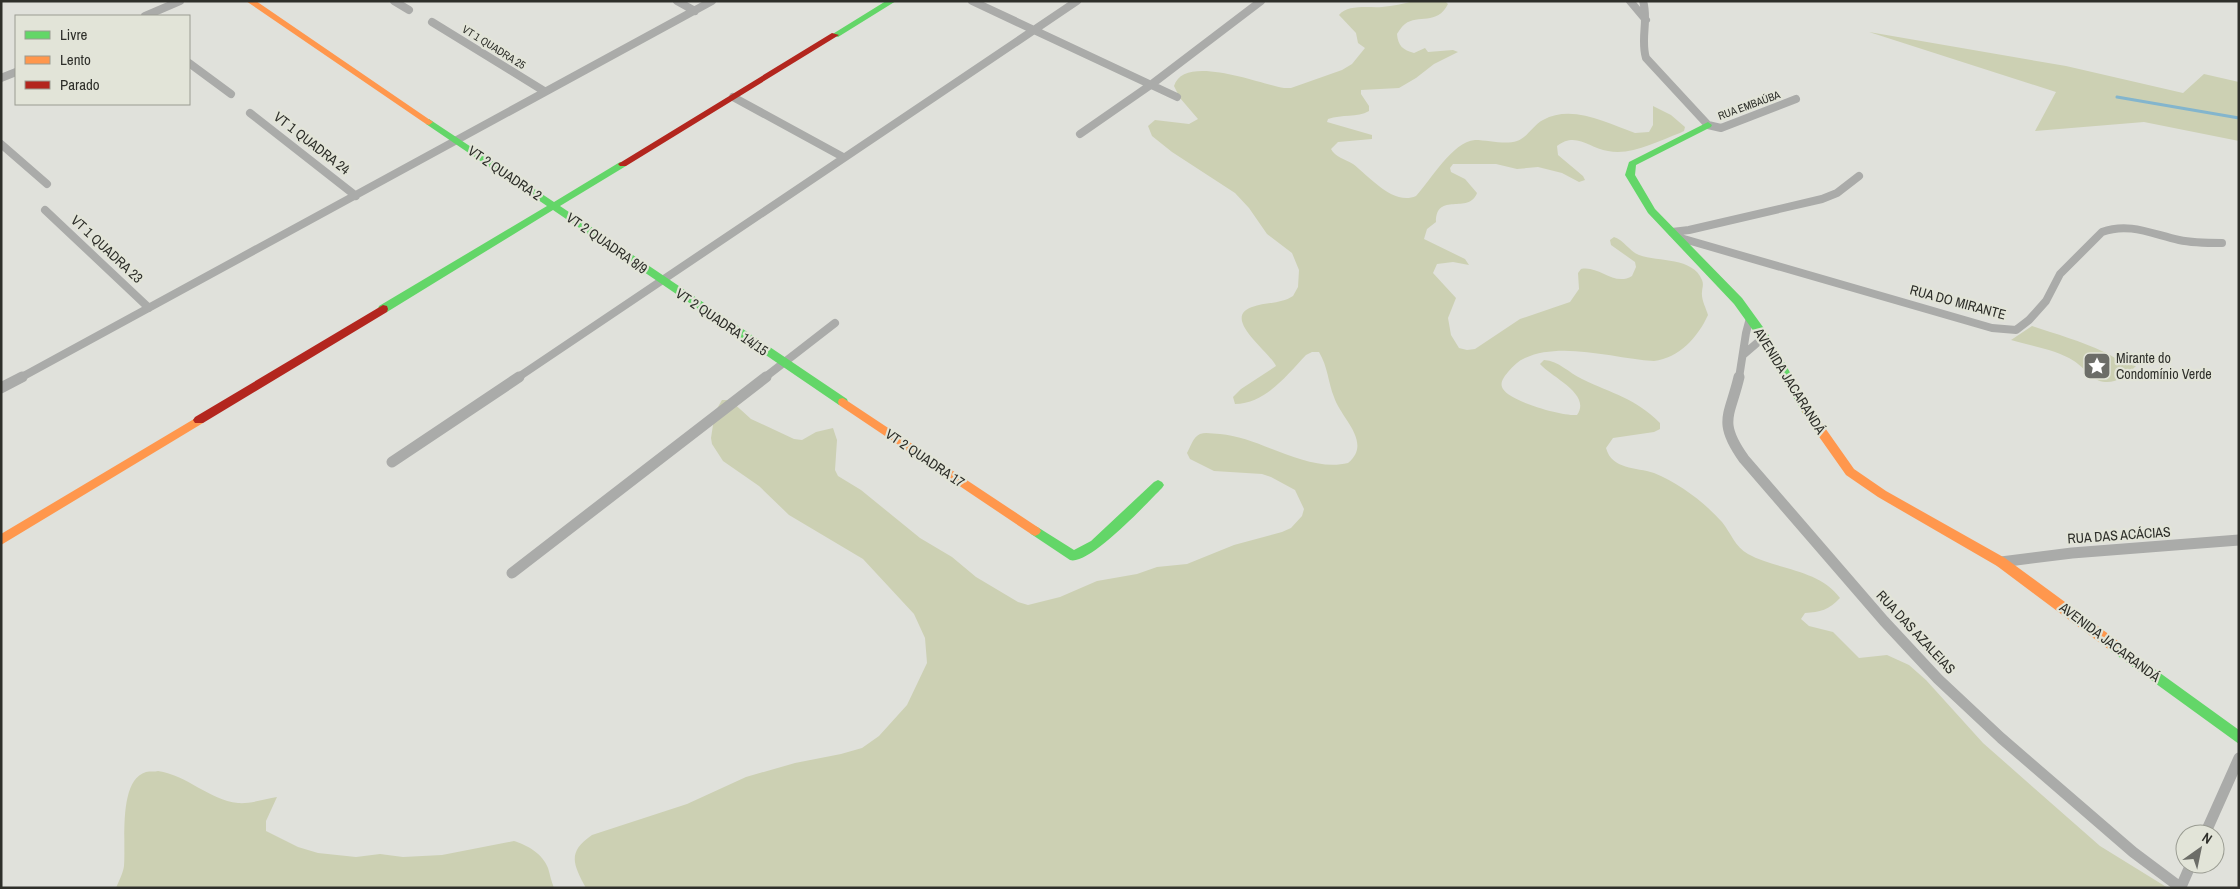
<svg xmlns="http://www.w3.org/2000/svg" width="2240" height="889" font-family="'Archivo Narrow',sans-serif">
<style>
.green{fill:#ccd0b3}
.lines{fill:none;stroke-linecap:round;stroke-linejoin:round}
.stream{stroke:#83b5cd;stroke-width:3}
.street-far1{stroke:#aaaba9;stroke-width:8}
.street{stroke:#aaaba9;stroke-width:11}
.fast{fill:#63d668;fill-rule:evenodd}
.slow{fill:#ff974d;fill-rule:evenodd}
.jam{fill:#b3261e;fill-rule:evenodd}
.labels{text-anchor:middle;stroke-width:4.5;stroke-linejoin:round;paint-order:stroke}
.far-street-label{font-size:11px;fill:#2e2f2a;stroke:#e2e4d8}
.street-label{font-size:14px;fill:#2e2f2a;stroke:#e2e4d8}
.poi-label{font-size:14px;fill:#2e2f2a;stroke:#e2e4d8;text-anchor:start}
</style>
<rect width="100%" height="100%" fill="#e0e1db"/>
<path class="green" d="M1414,1H1445L1448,4C1437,26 1418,14 1405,24C1402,26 1399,31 1397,34C1398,46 1403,50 1414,53L1425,48L1428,52L1453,50L1458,52L1434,64L1416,78L1399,88L1361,90V94L1369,106V111C1357,118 1342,114 1328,119L1327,122L1372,135V139L1338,142L1331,149C1335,157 1345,159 1353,164C1369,176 1393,206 1416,196C1431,180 1452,142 1475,140C1488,140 1505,145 1517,141C1528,137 1533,125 1543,120C1572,104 1607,123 1635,133L1649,132L1653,125V106L1671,115L1685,127L1684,131L1680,133C1658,141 1631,156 1608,151C1589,148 1576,131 1557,146L1558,155L1583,176L1585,180L1579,182L1562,173L1538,167L1517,169L1496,164H1453L1450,168L1451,172L1465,179L1477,193C1469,215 1436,191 1436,222L1427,229L1424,239L1465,259L1469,265L1453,262L1437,264L1433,273L1456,298L1448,318L1451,335L1459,348L1467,350L1475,349L1520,319L1570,302L1579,289L1578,273L1581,269C1599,265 1614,287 1632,276L1636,267L1635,262L1611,245L1610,240L1614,237C1624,240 1629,251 1639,255C1659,262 1693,257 1702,280C1704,285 1702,288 1702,292C1701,299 1706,308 1708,315C1698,337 1679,358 1654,361C1616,359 1562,341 1525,358C1518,361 1513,366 1508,372C1504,377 1499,383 1503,389C1511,402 1562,416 1577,415C1592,394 1551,377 1540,364L1544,360C1559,361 1569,373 1582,379C1613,394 1635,398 1660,423V429L1654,432L1613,438L1606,448C1612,470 1636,467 1654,473C1679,483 1704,502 1722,522C1731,533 1735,547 1748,554C1777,570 1819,569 1840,598C1829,610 1820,612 1805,613L1801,619L1809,626L1833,632L1859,658L1887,655L1909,665L1926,680L1983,743L2100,846L2168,888H586C573,864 567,852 592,835L687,804L746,777L795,763L841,754L862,748L879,736L907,705L927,663L925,638L914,614L863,559L789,515L759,486L723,461L712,444L711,438L715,412L722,400H730L751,419L794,439L802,440L816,432L833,428L837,440L835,470L838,476L861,490L920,538L952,557L976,577L1018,602L1028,605L1060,597L1097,581L1137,574L1157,567L1187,564L1234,545L1282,532L1291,528L1302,516L1304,509L1295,490L1271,477L1262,474L1214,471L1190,459L1187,453C1191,446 1193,437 1200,434C1206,432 1213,434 1220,434C1260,437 1307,473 1348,463C1373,442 1341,419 1334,397C1328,382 1328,367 1319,352H1312L1306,355C1286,376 1266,403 1235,404L1233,397L1241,389L1276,366C1269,351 1221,318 1252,307C1266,302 1281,304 1293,296L1298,287L1299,270L1292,253L1267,234L1249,208L1235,193L1172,152L1152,136L1148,126L1155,120L1189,124L1198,119L1180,98L1174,86C1184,53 1260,84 1284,88H1291L1342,70L1352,64L1365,48L1358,43L1356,33L1339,15C1348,4 1369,8 1382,7C1393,6 1403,4 1414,1Z
M1869,32L2066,66L2183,93L2204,74L2239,82V141L2144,122L2035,131L2056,92Z
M2032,326C2056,334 2081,341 2104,352C2117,358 2119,363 2136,366C2128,374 2117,383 2105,382C2093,382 2084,367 2074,361C2057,350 2031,346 2011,340Z
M158,771C187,775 209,800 238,803C250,804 265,799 277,797L266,821V831L298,847L318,853L356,857L380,854L403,857L442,855L514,841C527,845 543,854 548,868C550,874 551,881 554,888H116C119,881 123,873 124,866C126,842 118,780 146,772C150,771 155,772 158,771Z"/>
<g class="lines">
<path class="stream" d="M2117,97L2239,118"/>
<path class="street-far1" d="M394,1L409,10
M677,1L695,11
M972,1L1177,97
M1630,1L1646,20
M1643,1C1649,20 1640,39 1646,58L1708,125L1721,128L1796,99
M145,16L180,1
M432,22L544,91
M189,63L231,94
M1,78L16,72
M733,97L843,157
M250,113L356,196
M1080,134L1152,84L1261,1
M1,144L47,184
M45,210L149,308
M1672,232L1689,230L1822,199L1837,193L1859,176
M1677,237L1992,328L2016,330L2029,320L2046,301L2060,274L2102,232C2129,222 2152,234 2179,240C2193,243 2208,243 2222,243
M1743,355L1764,337
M20,378L712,1
M517,378L1077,1
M764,378L835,323
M1739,378L1746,333L1750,318"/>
<path class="street" d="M1739,377C1730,416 1717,421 1744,459L1884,621L1938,679L2001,738L2133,852L2181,888
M1,388L22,377
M392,462L519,377
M2001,562L2072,553L2239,540
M512,573L766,377
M2205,834L2239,758
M2181,887L2191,864"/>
<path class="fast" d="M886,1H896L838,37L831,35Z
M429,119L554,202L620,162H626V166L560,206L847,399L848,402L847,405H839L553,210L387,312H379L378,309L379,306L547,206L426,124V120Z
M1708,122L1712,125L1711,127L1636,165L1635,175L1655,209L1742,298L1768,334L1812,411L1811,414H1803L1760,340L1734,304L1648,213L1625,175L1629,162Z
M1158,480L1162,482L1164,485L1162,488C1147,503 1089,566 1070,560L1031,534L1029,531L1031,528L1035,526L1039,528L1074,550L1091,541L1154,482Z
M2113,639L2239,730V744L2108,649L2107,645L2108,641Z"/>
<path class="slow" d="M246,1H256L433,122L429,125L426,124Z
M843,398L1039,528L1041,531L1039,534L1035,536L1031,534L839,405L838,402L839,399Z
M1807,407L1811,408L1854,469L1886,491L2005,558L2118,641L2119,645L2118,649L2113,651L2108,649L1997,566L1878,497L1846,475L1803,414L1802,411L1803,408Z
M199,416L203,417L205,420L203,423L1,545V534Z"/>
<path class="jam" d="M832,33L839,35L626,166H620L618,164Z
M383,305L387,306L388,309L387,312L203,423H195L193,420L195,417Z"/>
</g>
<defs>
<symbol id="sight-square" viewBox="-11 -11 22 22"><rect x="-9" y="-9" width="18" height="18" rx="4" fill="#6c6d68" stroke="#e2e4d8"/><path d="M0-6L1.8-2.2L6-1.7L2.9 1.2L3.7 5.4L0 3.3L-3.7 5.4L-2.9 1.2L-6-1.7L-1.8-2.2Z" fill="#fff"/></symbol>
</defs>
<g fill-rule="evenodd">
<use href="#sight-square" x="2081" y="350" width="32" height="32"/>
</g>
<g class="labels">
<g class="far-street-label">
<text transform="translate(494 47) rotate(32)" y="4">VT 1 QUADRA 25</text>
<text transform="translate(1749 105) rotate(-20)" y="4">RUA EMBAÚBA</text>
</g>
<g class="street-label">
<text transform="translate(312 143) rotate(38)" y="5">VT 1 QUADRA 24</text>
<text transform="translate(505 173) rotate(34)" y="5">VT 2 QUADRA 2</text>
<text transform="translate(607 243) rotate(35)" y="5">VT 2 QUADRA 8/9</text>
<text transform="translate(107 249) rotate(43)" y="5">VT 1 QUADRA 23</text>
<text transform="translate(1958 302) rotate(15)" y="5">RUA DO MIRANTE</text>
<text transform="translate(722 322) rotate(34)" y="5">VT 2 QUADRA 14/15</text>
<text transform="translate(1790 381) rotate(58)" y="5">AVENIDA JACARANDÁ</text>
<text transform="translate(925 458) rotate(34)" y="5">VT 2 QUADRA 17</text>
<text transform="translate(2119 535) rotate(-4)" y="5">RUA DAS ACÁCIAS</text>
<text transform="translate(1916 632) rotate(47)" y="5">RUA DAS AZALEIAS</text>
<text transform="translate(2110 642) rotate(37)" y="5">AVENIDA JACARANDÁ</text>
</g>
<g class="poi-label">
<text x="2116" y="363">Mirante do<tspan x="2116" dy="16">Condomínio Verde</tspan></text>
</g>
</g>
<rect width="2240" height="889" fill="none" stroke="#2e2f2a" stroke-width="5"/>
<rect x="15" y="15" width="175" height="90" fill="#e2e4d8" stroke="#9a9c92"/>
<rect x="25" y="31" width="25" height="8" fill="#63d668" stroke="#9a9c92"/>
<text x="60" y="40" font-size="15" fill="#2e2f2a">Livre</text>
<rect x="25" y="56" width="25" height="8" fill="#ff974d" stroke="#9a9c92"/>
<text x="60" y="65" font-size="15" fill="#2e2f2a">Lento</text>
<rect x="25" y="81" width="25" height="8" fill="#b3261e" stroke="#9a9c92"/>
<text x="60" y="90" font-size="15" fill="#2e2f2a">Parado</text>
<g transform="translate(2200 849) rotate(33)"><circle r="24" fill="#e2e4d8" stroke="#9a9c92"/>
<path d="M0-4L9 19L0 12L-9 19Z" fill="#6c6d68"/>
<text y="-8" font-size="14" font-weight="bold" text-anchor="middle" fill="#2e2f2a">N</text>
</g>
</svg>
